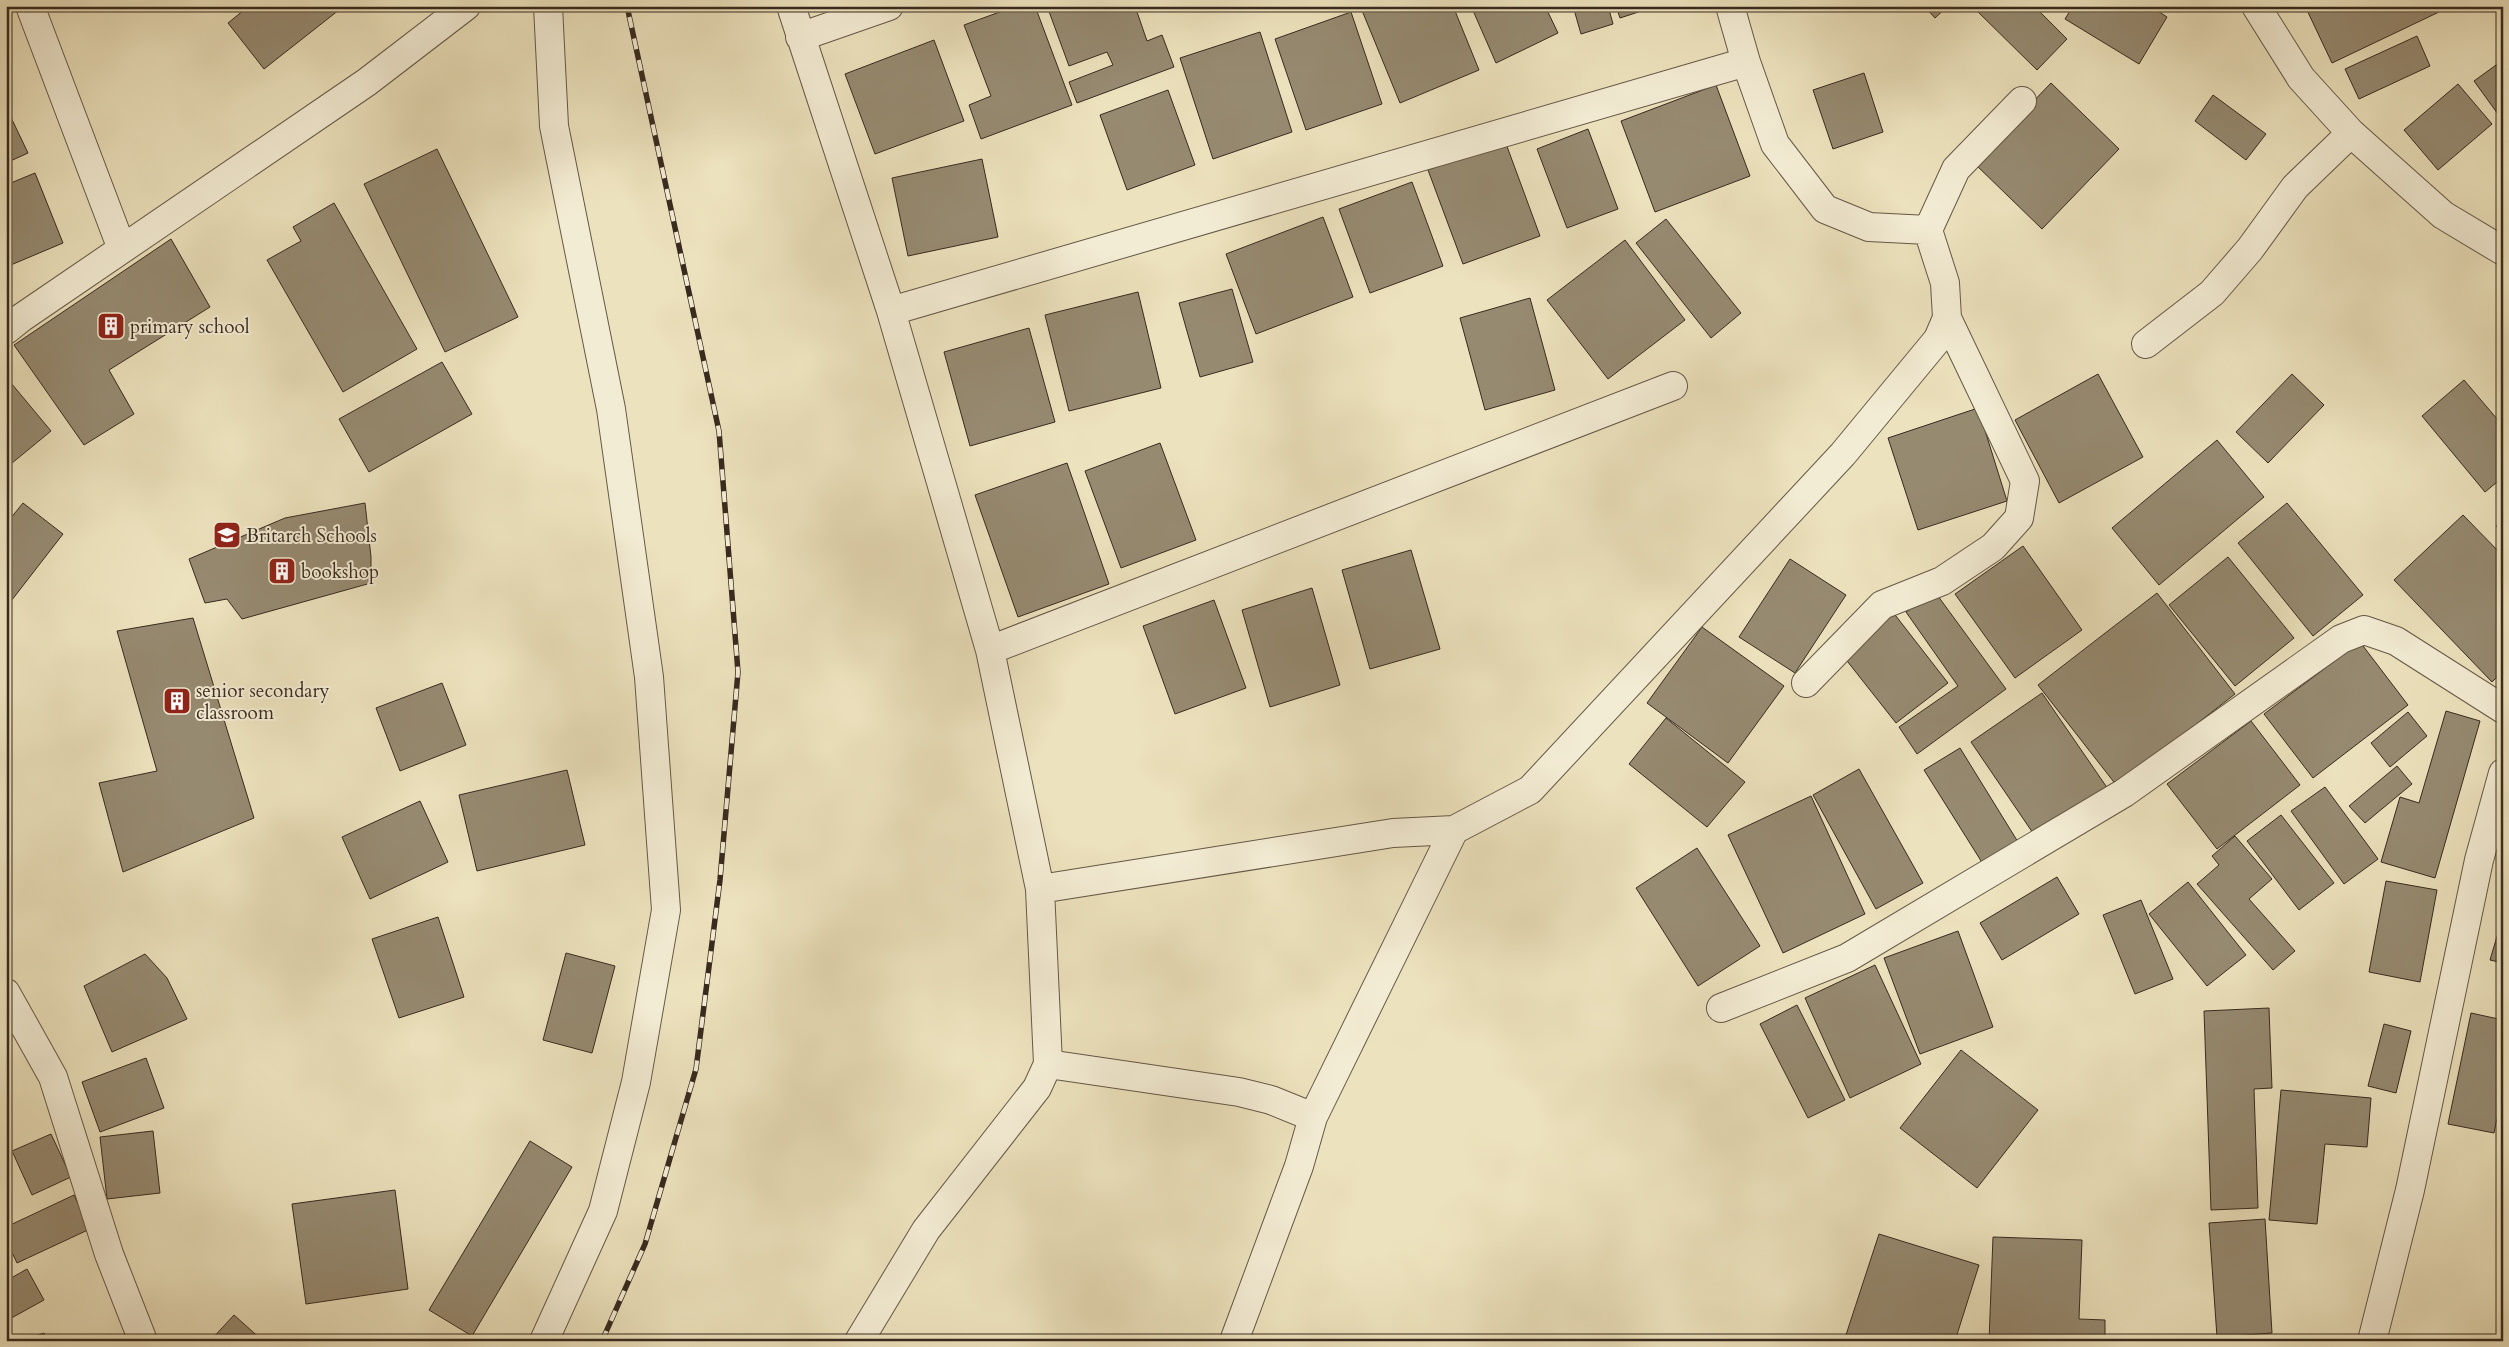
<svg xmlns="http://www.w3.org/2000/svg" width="2509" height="1347" font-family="Cardo,serif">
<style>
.building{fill:#968a71;stroke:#382a1f}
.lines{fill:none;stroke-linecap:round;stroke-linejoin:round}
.minor-casing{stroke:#655846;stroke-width:30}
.minor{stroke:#f3ecd4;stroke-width:28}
.rail-casing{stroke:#382a1f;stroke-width:5.5}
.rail{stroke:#f3ecd4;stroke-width:4;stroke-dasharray:11;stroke-linecap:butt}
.labels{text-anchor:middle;stroke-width:4;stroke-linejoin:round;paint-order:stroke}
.poi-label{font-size:19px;fill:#382a1f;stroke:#f3ecd4;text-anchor:start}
</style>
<rect width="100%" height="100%" fill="#ece2bd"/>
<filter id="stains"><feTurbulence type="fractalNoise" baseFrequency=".004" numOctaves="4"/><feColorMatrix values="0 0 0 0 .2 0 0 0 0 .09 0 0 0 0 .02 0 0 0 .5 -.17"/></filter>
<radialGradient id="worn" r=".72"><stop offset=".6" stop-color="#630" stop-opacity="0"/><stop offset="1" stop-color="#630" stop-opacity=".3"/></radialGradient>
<path class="building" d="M249,6H344L264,69L228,23Z
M1016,6H1035L1072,105L981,139L969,105L991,96L964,25Z
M1047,6H1135L1147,41L1162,35L1174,67L1077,103L1069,82L1113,65L1107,52L1069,66Z
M1365,6H1453L1479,70L1400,103L1361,8Z
M1471,6H1545L1558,33L1496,63Z
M1573,6H1608L1613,24L1581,34Z
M1616,6H1657L1620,18Z
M1924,6H1948L1935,18Z
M1978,6H2034L2067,39L2037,70L1975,9Z
M2073,6H2150L2167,17L2139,64L2065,19Z
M2305,6H2436L2439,12L2332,63Z
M1351,12L1382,104L1306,130L1275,39Z
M1260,32L1292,132L1213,159L1180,58Z
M2417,36L2430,66L2359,99L2345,69Z
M934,40L964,121L875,154L845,74Z
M2503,60V121L2474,81Z
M1864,73L1883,132L1833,149L1813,90Z
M2051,83L2119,149L2042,229L1974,163Z
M2458,84L2492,124L2438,170L2404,130Z
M1716,85L1750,176L1655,212L1621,121Z
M1168,90L1195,165L1127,190L1100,115Z
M2213,95L2266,134L2246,160L2195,121Z
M6,107L28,153L6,163Z
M1588,129L1618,209L1567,228L1537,149Z
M1505,141L1540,236L1463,264L1428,170Z
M437,149L518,317L445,352L364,184Z
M982,159L998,237L908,256L892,178Z
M35,173L63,243L6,267V185Z
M1412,182L1443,266L1370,293L1339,209Z
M334,203L417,349L343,392L267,260L301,241L293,227Z
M1323,217L1353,297L1256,334L1226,254Z
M1666,219L1741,313L1711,338L1636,243Z
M171,239L210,307L109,370L134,414L84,445L14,345Z
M1625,240L1685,320L1608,379L1547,300Z
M1232,289L1253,362L1200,377L1179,303Z
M1138,292L1161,388L1069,411L1045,315Z
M1530,298L1555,390L1485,410L1460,318Z
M1029,328L1055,422L970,446L944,352Z
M442,362L472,414L369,472L339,419Z
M2098,374L2143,457L2059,503L2015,420Z
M2292,374L2324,405L2268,463L2236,432Z
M6,377L51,431L6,468Z
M2464,380L2503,426V477L2485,492L2422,416Z
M1978,408L2007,501L1918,530L1888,438Z
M2217,440L2264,497L2159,585L2112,528Z
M1160,443L1196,540L1121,568L1085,471Z
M1067,463L1109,584L1018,617L975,495Z
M23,503L63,534L8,605L6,524Z
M365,503L371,557V583L242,619L227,599L205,603L189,559L285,518Z
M2287,503L2363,595L2313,636L2238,543Z
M2463,515L2503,556V671L2492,682L2394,580Z
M2503,521V534L2496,526Z
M2023,546L2082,630L2015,678L1955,594Z
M1411,550L1440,649L1370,669L1342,570Z
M2228,557L2294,638L2235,686L2169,605Z
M1790,559L1846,595L1795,673L1739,637Z
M1312,588L1340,685L1270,707L1242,610Z
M1935,592L2006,689L1917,754L1899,727L1958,686L1906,612Z
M2157,593L2235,694L2117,786L2038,685Z
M1214,600L1246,688L1175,714L1143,626Z
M1892,611L1948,683L1896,723L1840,652Z
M193,618L254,818L123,872L99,783L157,771L117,631Z
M1702,627L1784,686L1728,763L1647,703Z
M2360,642L2408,705L2313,778L2264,714Z
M442,683L466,745L400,771L376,708Z
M2042,693L2108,789L2037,839L1971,742Z
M2446,711L2480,721L2435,878L2381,862L2400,797L2419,803Z
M2408,712L2427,736L2390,767L2371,743Z
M1666,718L1745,782L1707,827L1629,764Z
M2251,721L2300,785L2217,849L2167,784Z
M1960,748L2018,842L1983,864L1924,770Z
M2397,766L2412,784L2365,823L2349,806Z
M1859,769L1923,883L1876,909L1813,795Z
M567,770L585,845L477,871L459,795Z
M2325,787L2378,859L2344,884L2291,811Z
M1811,796L1865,914L1783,953L1728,835Z
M420,801L448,862L370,899L342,837Z
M2281,815L2334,883L2299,910L2247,841Z
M2235,836L2272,879L2249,899L2295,951L2273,970L2197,884L2219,865L2212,856Z
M1697,848L1760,946L1698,986L1636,888Z
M2057,877L2079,914L2002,960L1980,923Z
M2386,881L2437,890L2420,982L2369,972Z
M2188,882L2246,955L2207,986L2149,914Z
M2141,900L2173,979L2135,994L2103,915Z
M2503,916V963L2490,960Z
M438,917L464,997L399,1018L372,939Z
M1958,931L1993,1027L1920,1054L1884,958Z
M566,953L615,966L592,1053L543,1040Z
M145,954L167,978L187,1019L112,1052L84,986Z
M1875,965L1921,1064L1850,1098L1805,998Z
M1797,1005L1845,1100L1808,1118L1760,1024Z
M2269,1008L2272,1088L2254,1089L2258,1208L2211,1210L2204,1011Z
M2471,1013L2503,1020V1088L2494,1133L2448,1124Z
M2384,1024L2411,1031L2396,1093L2368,1086Z
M1961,1050L2038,1110L1977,1188L1900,1128Z
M146,1058L164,1108L100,1132L82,1082Z
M2281,1090L2371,1098L2367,1147L2325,1144L2317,1224L2269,1220Z
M153,1131L160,1193L107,1199L100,1137Z
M51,1134L71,1177L32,1195L12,1151Z
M530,1141L572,1167L472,1336L429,1310Z
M395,1190L408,1289L306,1304L292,1204Z
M74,1195L90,1229L17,1263L6,1240V1227Z
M2265,1219L2272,1333L2217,1337L2209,1223Z
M1879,1234L1979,1265L1955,1341H1844Z
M1993,1237L2082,1240L2079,1319L2105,1320V1341H1989Z
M27,1269L44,1300L6,1321V1281Z
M234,1315L263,1341H210Z
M44,1333L46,1341H20Z"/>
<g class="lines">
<defs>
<path id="minor" d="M30,6L122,249
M791,6L891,311L990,650L1040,889L1048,1064L1037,1088L926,1230L859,1341
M1730,6L1746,62L1775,144L1825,209L1869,227L1928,230L1956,169L2022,101
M2256,6L2301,78L2351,133L2443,215L2503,251
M800,37L889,6
M891,311L1746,62
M6,330L21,318L367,82L466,6
M2146,344L2212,293L2250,249L2295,187L2351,133
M990,650L1673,386
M1806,683L1882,605L1942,581L1993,547L2019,518L2025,481L1947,318
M1040,889L1393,833L1454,830L1530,790L1843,454L1938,339L1947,318L1945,283L1928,230
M6,993L53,1077L109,1254L143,1341
M1721,1008L1847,958L2124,793L2341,639L2364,630L2396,641L2503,709
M1048,1064L1239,1092L1271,1100L1313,1117L1299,1166L1234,1341
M1313,1117L1454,830
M544,1341L603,1211L636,1082L666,910L649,677L611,409L554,126L548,6
M2372,1341L2410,1190L2479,860L2503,773"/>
</defs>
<use href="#minor" class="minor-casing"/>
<use href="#minor" class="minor"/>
<defs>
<path id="rail" d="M602,1341L645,1244L696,1069L720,880L738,672L719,431L627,6"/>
</defs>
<use href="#rail" class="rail-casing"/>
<use href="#rail" class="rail"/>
</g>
<defs>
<symbol id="building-square" viewBox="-11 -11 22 22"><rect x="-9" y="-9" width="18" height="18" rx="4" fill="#8f2418" stroke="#f3ecd4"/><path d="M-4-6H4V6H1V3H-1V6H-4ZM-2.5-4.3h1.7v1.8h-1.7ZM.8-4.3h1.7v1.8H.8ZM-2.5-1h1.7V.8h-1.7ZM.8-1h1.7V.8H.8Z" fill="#fff"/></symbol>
<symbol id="school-square" viewBox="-11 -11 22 22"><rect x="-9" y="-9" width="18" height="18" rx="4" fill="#8f2418" stroke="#f3ecd4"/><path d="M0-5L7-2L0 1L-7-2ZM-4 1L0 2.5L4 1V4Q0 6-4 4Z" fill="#fff"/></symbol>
</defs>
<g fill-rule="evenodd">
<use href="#building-square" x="95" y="310" width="32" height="32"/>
<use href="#school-square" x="211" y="519" width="32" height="32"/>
<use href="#building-square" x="266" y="555" width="32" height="32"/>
<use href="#building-square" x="161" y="685" width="32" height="32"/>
</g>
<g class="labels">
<g class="poi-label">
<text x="130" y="333">primary school</text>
<text x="246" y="542">Britarch Schools</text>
<text x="301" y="578">bookshop</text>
<text x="196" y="697">senior secondary<tspan x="196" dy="22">classroom</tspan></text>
</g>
</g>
<rect width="2509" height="1347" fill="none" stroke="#ece2bd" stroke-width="25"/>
<rect x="8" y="8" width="2494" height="1332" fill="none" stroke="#382a1f" stroke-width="2.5"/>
<rect x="12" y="12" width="2484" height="1322" fill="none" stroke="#382a1f"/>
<rect width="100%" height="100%" filter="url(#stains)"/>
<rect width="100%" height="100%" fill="url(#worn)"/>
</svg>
